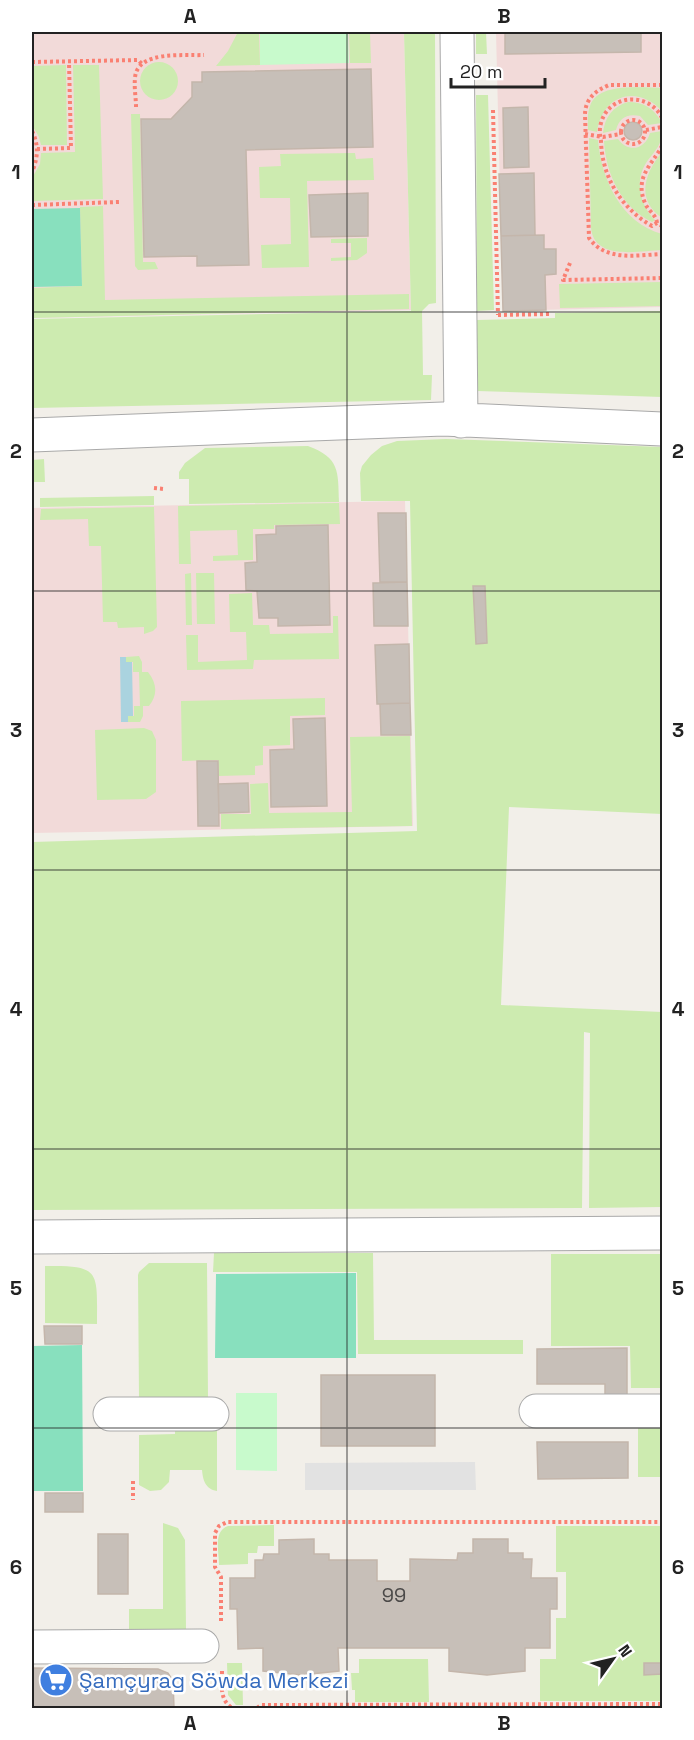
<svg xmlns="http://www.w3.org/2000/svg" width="694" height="1740" font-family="'Space Grotesk',sans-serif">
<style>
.commercial{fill:#f2dad9}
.grass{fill:#cdebb0}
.park{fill:#c8facc}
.pitch{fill:#88e0be}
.parking{fill:#e2e2e2}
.water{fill:#aad3df}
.building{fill:#c7bfb8;stroke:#c4b6ab;stroke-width:1.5}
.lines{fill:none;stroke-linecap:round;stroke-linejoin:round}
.minor-casing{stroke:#a9a9a9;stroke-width:35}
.path{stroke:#fa8072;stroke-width:4;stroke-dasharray:3 3;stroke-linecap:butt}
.minor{stroke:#fff;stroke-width:33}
.grid{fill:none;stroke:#222;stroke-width:1.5;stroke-opacity:0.55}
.labels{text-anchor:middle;stroke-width:5;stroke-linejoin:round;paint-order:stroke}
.number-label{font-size:20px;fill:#4b4948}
.shop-label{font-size:22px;fill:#366cbe;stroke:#fff;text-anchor:start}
.neatline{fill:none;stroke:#222;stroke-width:2}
.grid-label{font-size:20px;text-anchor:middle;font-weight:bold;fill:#222}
</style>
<rect width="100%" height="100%" fill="#f2efe9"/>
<path class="commercial" d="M32,32H404L411,310L32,318Z
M496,32H662V307L503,311Z
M405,501L413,826L32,833V508Z"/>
<path class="grass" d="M238,32H259L260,65L216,66L228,51Z
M349,32H370L371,63H350Z
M404,32H435L436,303L429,304L422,311L423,375H432L431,400L32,408V319L411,311Z
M476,32H486L487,54H476Z
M140 81a19 19 0 1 1 38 0a19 19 0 1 1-38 0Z
M66,65L67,145H41L39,137L32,125V66Z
M73,65H99L103,199L32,201V178L40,164L41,153L75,152Z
M662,88V111C637,84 602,95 597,132L588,130C588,122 587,114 590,106C598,82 641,88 662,88Z
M476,95H488L494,310L477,311Z
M628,102C644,102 654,108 662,123L648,125L640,116C627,113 619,118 616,130L603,133C605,117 612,107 628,102Z
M131,114H140L143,262H155L158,269L138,270L135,266Z
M662,131C662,144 656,150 648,160C634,179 639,204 655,220L652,222C621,207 606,174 604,141L618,139C628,153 645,150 650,133Z
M589,138L598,140C601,178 621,223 662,234V250C639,251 593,261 591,227Z
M662,152V218C635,199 645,173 662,152Z
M355,153L356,159L373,158L374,180L307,181L309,267L262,268L261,245L291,244L290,198H260L259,167L281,166L280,154Z
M103,206L105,300L409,294V309L32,318V288L82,286L80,207Z
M367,238V253L357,260L331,261V258L351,257V243H331V239Z
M662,282V306L560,308L559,284Z
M662,311V397L477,391V320L555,318V313Z
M446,439L662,447V814L509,807L501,1005L662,1012V1207L589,1208L590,1033L584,1032L582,1208L32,1210V842L417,831L410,501H361L360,473L362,466L371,455L382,446L397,441Z
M308,446C340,458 338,471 339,502L189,504V479H179V472L185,463L205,448Z
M44,459L45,482H32V460Z
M154,496V505L40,507V498Z
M339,503L340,524L274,525V529H253V560L213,561V556L238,555L237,530L190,531L191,564H179L178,506Z
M154,507L157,627L153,631L144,634V627L118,628L117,622H103L101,546H89L88,519L40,520L41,509Z
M191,573L192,625H186L185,574Z
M196,573H214L215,624H197Z
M252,593L253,625H269L270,634L333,633V616H338L339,659L254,660L253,669L187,670L186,635H198V662L247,660L246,632H230L229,594Z
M139,656L142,662V672H148C157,683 158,695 149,706H143V716L140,722H128V716H134V706H140L139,672H133V662H126V657Z
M325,698V715L290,716V745L263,746V765L255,766V775L219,776L218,760L182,761L181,701Z
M144,728L152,731L156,740V792L146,799L97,800L95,730Z
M410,736L412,826L221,829V814H251L250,784L268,783L269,813L352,812L350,737Z
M214,1253H373L374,1340H523V1354H358L357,1272H213Z
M551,1254H662V1388H631L630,1346H551Z
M149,1263H207L208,1397L139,1398L138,1275L139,1272Z
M45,1266C101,1265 97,1271 97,1324L45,1323Z
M638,1426H662V1477H638Z
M175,1429H217V1491C205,1489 203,1480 202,1470H170L169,1482L161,1490L150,1491L139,1485V1435L175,1434Z
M163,1523L178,1528L185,1540L186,1629H129V1609H163Z
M274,1525V1546H258L257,1553H248V1564L219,1565C219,1551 213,1531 228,1526Z
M556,1526H662V1701H540V1659H556V1618H566V1572H556Z
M359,1659H428L429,1702H355V1690H352L351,1673H359Z
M227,1663H242L243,1705H236L228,1695Z"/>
<path class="park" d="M260,32H348L349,63L260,65Z
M236,1393H277V1471L236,1470Z"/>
<path class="pitch" d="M80,208L82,286L32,287V209Z
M356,1273V1358H215L216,1274Z
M82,1345L83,1491H32V1346Z"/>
<path class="parking" d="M475,1462L476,1490H305V1463Z"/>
<path class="water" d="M120,657H126V662H132L133,716H128V722H121Z"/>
<path class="building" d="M505,32H641V52L505,54Z
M371,69L373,147L246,150L249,265L197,266V256L144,257L141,119H171L192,97V82H202V72Z
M528,107L529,167L504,168L503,108Z
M624 131a9 9 0 1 1 18 0a9 9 0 1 1-18 0Z
M534,173L535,235L501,236L499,174Z
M368,193V236L311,237L309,195Z
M544,235V249H556V274L545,275L546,310L503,311L501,236Z
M378,513H406L407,582H380Z
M328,525L330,625L278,626V618H259L257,591L246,590L245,563L257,562L256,535L276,534V526Z
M407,582L408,626H374L373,583Z
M473,586H485L487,643L476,644Z
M409,644L410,703L377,704L375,645Z
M410,703L411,735H381L380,704Z
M325,718L327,806L271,807L270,750L294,749L293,719Z
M197,761H218L219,826H198Z
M248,783L249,812L219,813L218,784Z
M44,1326H82V1344H45Z
M627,1348V1396H605V1384H537V1349Z
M321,1375H435V1446H321Z
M537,1442H628V1478L538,1479Z
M45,1493H83V1512H45Z
M98,1534H128V1594H98Z
M314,1539V1554H329V1560H377V1581H410V1559L457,1560L458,1553H473V1539H508V1553H523V1559H532L531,1578H557V1609H550V1648H525V1671L487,1675L449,1671V1648H338L339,1671L301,1675L263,1671V1648L238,1649L237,1609H230V1578H255V1560H263L264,1554H279V1540Z
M644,1663H662V1674L644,1675Z
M32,1668L158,1669L168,1673L173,1681L174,1708H32Z"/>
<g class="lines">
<defs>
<path id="minor" d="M457,32L461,421
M32,435L443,419L662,429
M32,1237L662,1233
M536,1411H662
M110,1414H212
M32,1647L202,1646"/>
</defs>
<use href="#minor" class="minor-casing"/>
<path class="path" d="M32,62L138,60L142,64
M662,85H609C595,91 585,99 585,115L589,238C606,262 637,255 662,254
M136,107C136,98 134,88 135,78C137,50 183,56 204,55
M493,110L498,315
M662,118C650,92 609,93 601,123C599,129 600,135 601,141C602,177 621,208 652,226L657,223L662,226
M621 132a12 12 0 1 1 24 0a12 12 0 1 1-24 0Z
M646,130L662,127
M32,131C39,145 38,158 32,172
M585,134L603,137L620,134
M37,149L71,148L69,62
M32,205L119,202
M657,223C656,214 648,211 645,203C634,177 652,165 662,146
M570,263L563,280L662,278
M498,315L551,314
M154,488L164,489
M133,1481V1500
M221,1621V1577L215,1567V1533L219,1526L227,1522H662
M222,1671C222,1685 219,1699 232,1708
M257,1708L261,1705L662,1704"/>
<use href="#minor" class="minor"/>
</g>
<path class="grid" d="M347,32V1708M32,312H662M32,591H662M32,870H662M32,1149H662M32,1428H662"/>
<defs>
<symbol id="supermarket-disc" viewBox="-11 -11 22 22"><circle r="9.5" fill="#3f7fe0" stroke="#fff"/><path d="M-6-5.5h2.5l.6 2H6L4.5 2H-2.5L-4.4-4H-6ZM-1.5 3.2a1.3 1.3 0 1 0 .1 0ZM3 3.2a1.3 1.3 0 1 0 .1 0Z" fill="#fff"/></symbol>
</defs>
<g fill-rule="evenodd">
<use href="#supermarket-disc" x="37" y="1661" width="38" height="38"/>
</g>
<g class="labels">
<g class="number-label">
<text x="394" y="1602">99</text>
</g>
<g class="shop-label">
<text x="79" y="1688">Şamçyrag Söwda Merkezi</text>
</g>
</g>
<rect width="694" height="1740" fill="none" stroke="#ffffff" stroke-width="66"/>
<g transform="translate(613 1659) rotate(56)" stroke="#ffffff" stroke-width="4.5" paint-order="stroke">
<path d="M0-4.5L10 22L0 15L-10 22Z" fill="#222222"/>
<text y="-9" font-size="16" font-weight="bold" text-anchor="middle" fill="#222222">N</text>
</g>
<path d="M451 78v9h94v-9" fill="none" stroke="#222222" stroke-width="3"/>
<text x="460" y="78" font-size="18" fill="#222222" stroke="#ffffff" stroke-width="4.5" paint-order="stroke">20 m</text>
<rect x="33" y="33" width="628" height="1674" class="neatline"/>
<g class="grid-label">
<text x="190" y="23">A</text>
<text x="504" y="23">B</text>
<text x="16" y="179">1</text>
<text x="678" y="179">1</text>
<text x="16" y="458">2</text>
<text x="678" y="458">2</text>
<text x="16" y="737">3</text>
<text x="678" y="737">3</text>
<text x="16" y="1016">4</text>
<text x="678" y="1016">4</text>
<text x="16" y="1295">5</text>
<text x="678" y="1295">5</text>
<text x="16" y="1574">6</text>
<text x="678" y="1574">6</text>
<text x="190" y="1730">A</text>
<text x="504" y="1730">B</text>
</g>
</svg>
